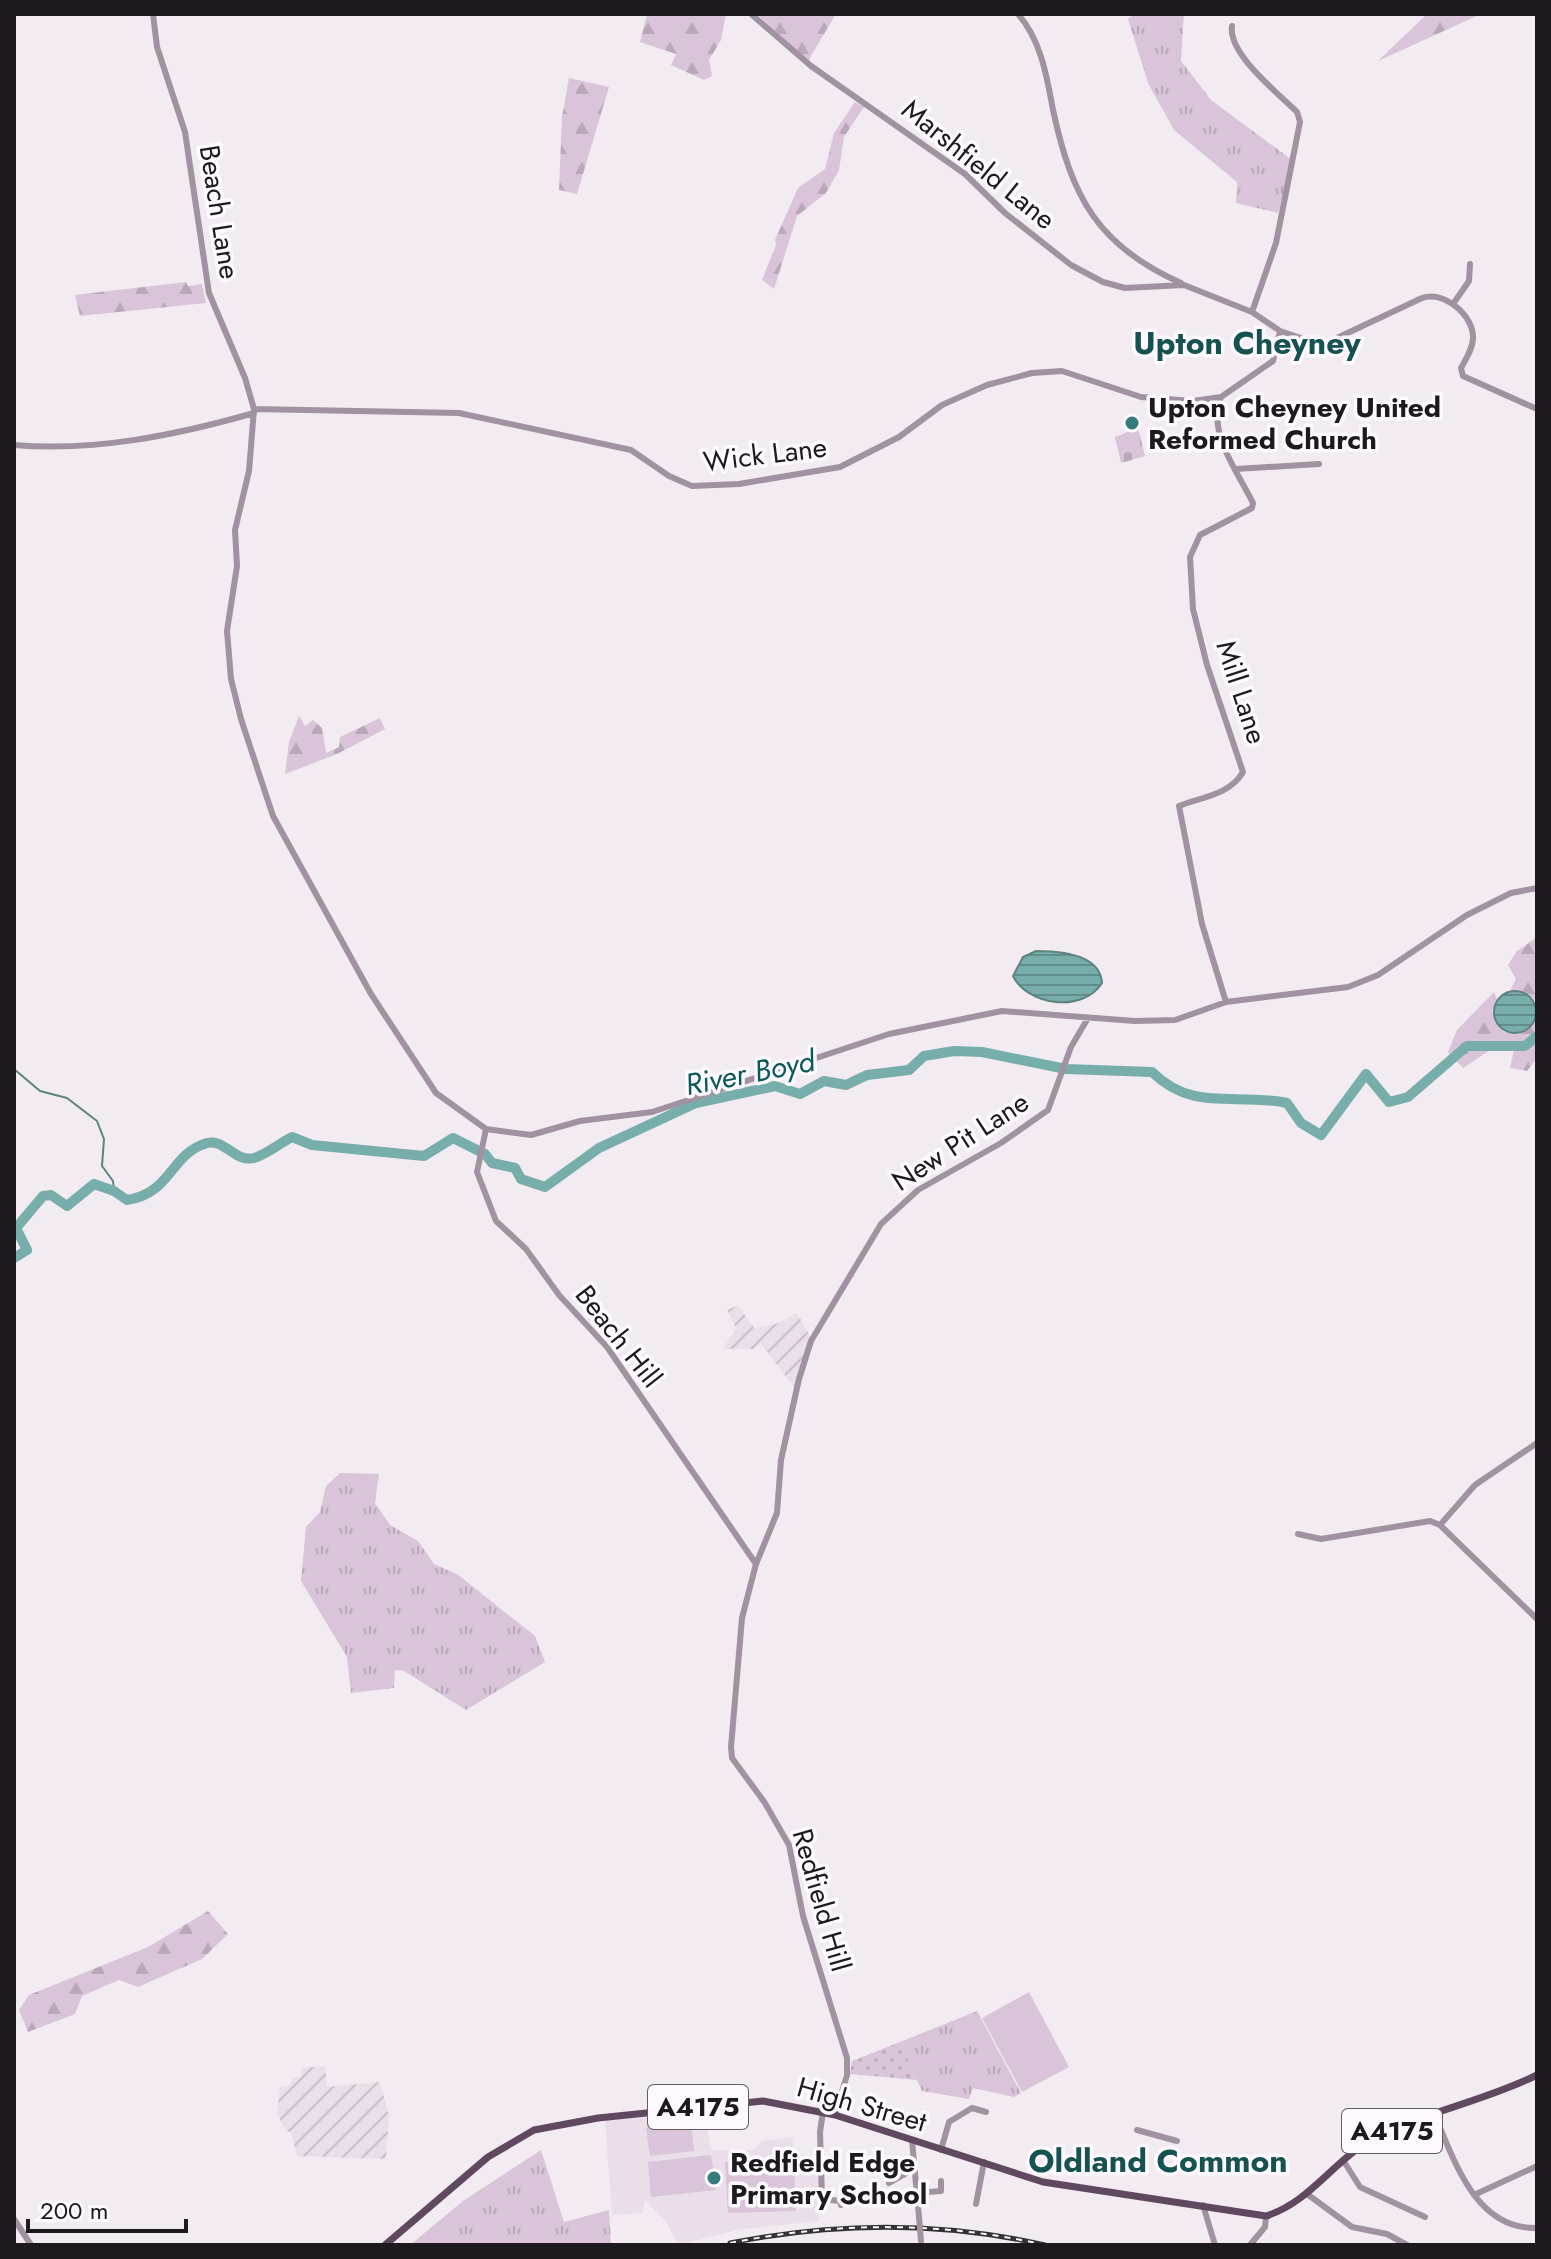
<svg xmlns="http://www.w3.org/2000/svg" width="1551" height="2259" font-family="Jost,sans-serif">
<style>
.built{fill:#eadeea}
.industrial{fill:url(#industrial-furrows)}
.grass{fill:url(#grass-tufts)}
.forest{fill:url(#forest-firs)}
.cemetery{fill:url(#cemetery-stones)}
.garden{fill:url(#garden-dots)}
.pitch{fill:#d9c4d9}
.water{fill:url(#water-rules);stroke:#5c8281;stroke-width:2}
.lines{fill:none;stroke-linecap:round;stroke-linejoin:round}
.stream{stroke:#5c8281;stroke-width:2}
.river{stroke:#77aeac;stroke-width:10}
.minor{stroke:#a092a0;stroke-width:6}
.major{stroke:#604860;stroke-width:7}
.rail-casing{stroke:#353235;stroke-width:5}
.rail{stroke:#fef9fe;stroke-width:2;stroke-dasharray:6;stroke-linecap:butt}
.minor-bridge{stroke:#a092a0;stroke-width:6}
.poi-dot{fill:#337c7b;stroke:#fef9fe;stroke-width:3}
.labels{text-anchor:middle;stroke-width:7;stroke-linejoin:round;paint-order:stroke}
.shield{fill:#fef9fe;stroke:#605d60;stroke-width:2}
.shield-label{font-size:26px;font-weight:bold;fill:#1d1a1d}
.street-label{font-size:28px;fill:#1d1a1d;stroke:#fef9fe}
.poi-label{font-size:28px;font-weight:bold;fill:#1d1a1d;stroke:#fef9fe;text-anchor:start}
.water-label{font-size:30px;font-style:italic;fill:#095b5a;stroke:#fef9fe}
.quarter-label{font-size:32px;font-weight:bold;fill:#155251;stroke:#fef9fe}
</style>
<defs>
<pattern id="industrial-furrows" width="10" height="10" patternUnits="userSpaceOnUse" patternTransform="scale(2)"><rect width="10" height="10" fill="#eadeea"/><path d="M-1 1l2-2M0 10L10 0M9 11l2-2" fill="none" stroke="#c8bec8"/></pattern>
<pattern id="grass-tufts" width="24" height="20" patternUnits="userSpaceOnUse" patternTransform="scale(2)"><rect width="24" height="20" fill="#d9c4d9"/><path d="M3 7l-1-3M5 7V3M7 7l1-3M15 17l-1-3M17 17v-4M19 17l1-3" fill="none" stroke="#baa8ba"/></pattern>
<pattern id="forest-firs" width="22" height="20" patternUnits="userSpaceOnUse" patternTransform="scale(2)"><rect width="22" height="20" fill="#d9c4d9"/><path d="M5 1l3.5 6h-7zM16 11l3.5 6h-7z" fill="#baa8ba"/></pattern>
<pattern id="cemetery-stones" width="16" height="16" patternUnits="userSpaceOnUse" patternTransform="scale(2)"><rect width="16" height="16" fill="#d9c4d9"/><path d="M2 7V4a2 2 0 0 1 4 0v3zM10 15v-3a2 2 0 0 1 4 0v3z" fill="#baa8ba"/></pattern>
<pattern id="garden-dots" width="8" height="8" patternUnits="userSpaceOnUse" patternTransform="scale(2)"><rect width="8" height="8" fill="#d9c4d9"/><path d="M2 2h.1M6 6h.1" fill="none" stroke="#baa8ba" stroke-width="1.8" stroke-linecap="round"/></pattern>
<pattern id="water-rules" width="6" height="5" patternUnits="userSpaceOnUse" patternTransform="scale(2)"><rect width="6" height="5" fill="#77aeac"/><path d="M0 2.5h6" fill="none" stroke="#618d8b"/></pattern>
</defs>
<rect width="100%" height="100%" fill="#f2ebf2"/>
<path class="built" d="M703,2112L712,2150H754L762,2141L792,2137L794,2154L819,2157V2221L737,2230L679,2245L666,2222L645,2200L643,2213L612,2215L605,2120Z"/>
<path class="industrial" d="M738,1305L754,1328L776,1324L797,1313L811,1338L795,1388L761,1344L754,1349H723L736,1328L727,1310Z
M325,2066L327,2087L380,2082L389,2116L386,2159L297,2156L291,2132L286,2131L277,2114L280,2087L290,2086L293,2077H301V2068Z"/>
<path class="grass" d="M1134,14H1184L1181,61L1211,100L1292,160L1278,213L1236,203L1237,182L1174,130L1148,83L1128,19Z
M340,1473L379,1474L375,1503L390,1525L418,1541L434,1564L457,1574L535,1636L545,1662L466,1710L404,1671L395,1670L394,1688L351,1693L347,1657L301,1581L306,1527L320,1512L326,1486Z
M977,2011L1021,2093L1014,2097L973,2088L969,2099L922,2091L900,2042Z
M541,2150L564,2222L609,2210L611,2245H410L463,2201Z"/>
<path class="forest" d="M647,14H726L721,40L709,60L712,76L704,80L671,65L676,54L640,42Z
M757,14H836L808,61Z
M1427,14H1481L1378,61Z
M569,78L609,87L577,194L559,190L562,117Z
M855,102L864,107L844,137L839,170L826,193L797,216L774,289L762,280L776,245L775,240L798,188L825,169L834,133Z
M186,282L188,286L202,284L206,303L80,316L75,295Z
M299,716L305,726L313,720L322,728L326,753L339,747L340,737L380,718L385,729L337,754L285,774L289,742Z
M1537,937V1006C1531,993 1523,993 1509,993L1516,979L1508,965L1516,952Z
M1494,992L1498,1001L1492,1011L1504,1032L1518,1030L1537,1018V1058L1527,1071L1510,1068L1514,1050H1490L1463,1068L1448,1052L1457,1030Z
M208,1911L228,1934L202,1959L138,1987L119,1980L82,1996L75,2014L28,2032L19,2010L29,1995L148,1947Z"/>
<path class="cemetery" d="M1138,428L1145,456L1121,463L1115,437Z"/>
<path class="garden" d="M900,2042L917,2080L850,2074L852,2061Z"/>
<path class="pitch" d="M1029,1992L1069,2067L1022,2092L982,2018Z
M691,2123L694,2151L650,2156L646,2128Z
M711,2155L716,2190L651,2197L648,2162Z
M794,2159L796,2211L728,2213L725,2162Z"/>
<path class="water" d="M1036,951C1059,951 1100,954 1102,983C1083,1013 1028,1006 1013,976L1023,957Z
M1494 1012a21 21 0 1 1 42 0a21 21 0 1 1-42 0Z"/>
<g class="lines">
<path class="stream" d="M14,1069L40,1091L67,1098L97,1121L104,1139L102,1166L113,1181L114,1191"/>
<path class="river" d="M14,1258L27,1250L16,1228L43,1196L51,1195L67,1206L94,1184L114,1191L127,1200C170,1194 170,1156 204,1144C224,1136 234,1163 254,1158C267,1154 280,1143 292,1137L312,1145L424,1156L453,1138L485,1154L492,1163L515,1168L521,1179L545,1187L599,1148L696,1103L775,1086L800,1094L824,1081L846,1085L867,1075L909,1070L924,1056L954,1051L982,1052L1066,1069L1152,1072C1194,1113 1235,1092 1287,1103L1301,1123L1321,1135L1366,1074L1389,1102L1408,1097L1467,1046H1525L1537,1036"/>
<path class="minor" d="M153,14L157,47L185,132L209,293L245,378L254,409L249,471L235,530L237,566L227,631L231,679L241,719L273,816L371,994L436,1093L486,1129
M751,14L811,66L965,174L1005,213L1071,265L1103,282L1125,288L1184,285L1252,312L1280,331L1322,345L1422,298C1443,290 1474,315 1473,338C1473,348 1466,359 1461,368L1463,376L1537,409
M1018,14C1041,40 1047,77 1053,110C1072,198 1098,246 1181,283
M1232,26C1228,54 1278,93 1297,112L1300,122L1276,243L1252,312
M1453,304L1469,281L1470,264
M1221,397C1207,434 1237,470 1253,503L1252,508L1200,535L1190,557L1193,609L1207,665L1243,772C1230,795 1201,797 1179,806L1202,924L1226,1002
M254,409L459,413L631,450L669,476L692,486L739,484L840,467L899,437L942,405L987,385L1032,373L1062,371L1141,397L1193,401L1221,397L1273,361L1280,331
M14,445C94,452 177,435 254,413
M1236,469L1319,464
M486,1129L531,1135L580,1121L652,1112L889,1034L1002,1011L1135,1021L1175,1020L1226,1002L1348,987L1378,975L1467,915L1511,893L1537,888
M486,1129L477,1172L496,1221L526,1249L559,1295L607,1347L756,1564
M1440,1525L1475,1485L1537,1443
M1298,1534L1321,1539L1430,1521L1440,1525L1537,1619
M823,2112L820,2132L822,2199L840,2201L841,2205
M835,2115L847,2075V2058L803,1916L789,1845L765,1803L732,1758L731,1747L742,1618L756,1564L777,1513L781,1460L799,1379L811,1341L881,1224L918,1190L1001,1143L1048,1110L1071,1047L1088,1018
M1435,2116C1455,2162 1476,2230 1537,2228
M1137,2130L1177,2141
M912,2140L919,2217
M941,2150L949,2122L972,2108L986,2112
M1343,2160L1360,2187L1425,2217
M889,2183L914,2169
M916,2193L941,2191V2181
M1307,2194L1352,2227L1387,2234L1407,2245
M1474,2195L1537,2166
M976,2204L984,2162
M1203,2205L1215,2245
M14,2219L31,2245
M1250,2245L1265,2227L1266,2216"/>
<path class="major" d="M385,2245L488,2157L534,2130L598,2118L763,2101L835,2115L1043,2182L1266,2216C1311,2202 1334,2159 1375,2138C1427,2111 1485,2101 1537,2075"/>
<defs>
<path id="rail" d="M730,2243C835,2222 940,2221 1045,2245"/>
</defs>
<use href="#rail" class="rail-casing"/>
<use href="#rail" class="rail"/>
<path class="minor-bridge" d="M919,2217L921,2241"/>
</g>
<g class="poi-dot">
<circle cx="1132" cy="423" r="8"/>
<circle cx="714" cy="2178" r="8"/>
</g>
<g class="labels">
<g class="shield">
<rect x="648" y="2085" width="100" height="44" rx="6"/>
<rect x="1342" y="2109" width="100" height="44" rx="6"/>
</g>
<g class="shield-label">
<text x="698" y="2116">A4175</text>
<text x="1392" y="2140">A4175</text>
</g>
<g class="street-label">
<text transform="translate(979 164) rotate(39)" y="10">Marshfield Lane</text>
<text transform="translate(220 212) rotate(81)" y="10">Beach Lane</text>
<text transform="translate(765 454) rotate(-7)" y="10">Wick Lane</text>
<text transform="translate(1242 692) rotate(72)" y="10">Mill Lane</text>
<text transform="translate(960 1141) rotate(-33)" y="10">New Pit Lane</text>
<text transform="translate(619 1336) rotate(52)" y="10">Beach Hill</text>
<text transform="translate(822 1900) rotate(74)" y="10">Redfield Hill</text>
<text transform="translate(862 2104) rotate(16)" y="10">High Street</text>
</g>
<g class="poi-label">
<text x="1148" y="417">Upton Cheyney United<tspan x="1148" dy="32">Reformed Church</tspan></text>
<text x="730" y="2172">Redfield Edge<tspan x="730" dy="32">Primary School</tspan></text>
</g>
<g class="water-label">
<text transform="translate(750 1073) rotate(-11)" y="10">River Boyd</text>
</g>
<g class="quarter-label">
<text x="1247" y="354">Upton Cheyney</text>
<text x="1158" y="2172">Oldland Common</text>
</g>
</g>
<rect width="1551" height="2259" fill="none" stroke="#1d1a1d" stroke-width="32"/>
<path d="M28 2219v12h158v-12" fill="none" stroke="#1d1a1d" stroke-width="4"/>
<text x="40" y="2219" font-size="24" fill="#1d1a1d" stroke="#fef9fe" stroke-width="6" paint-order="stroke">200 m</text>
</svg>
